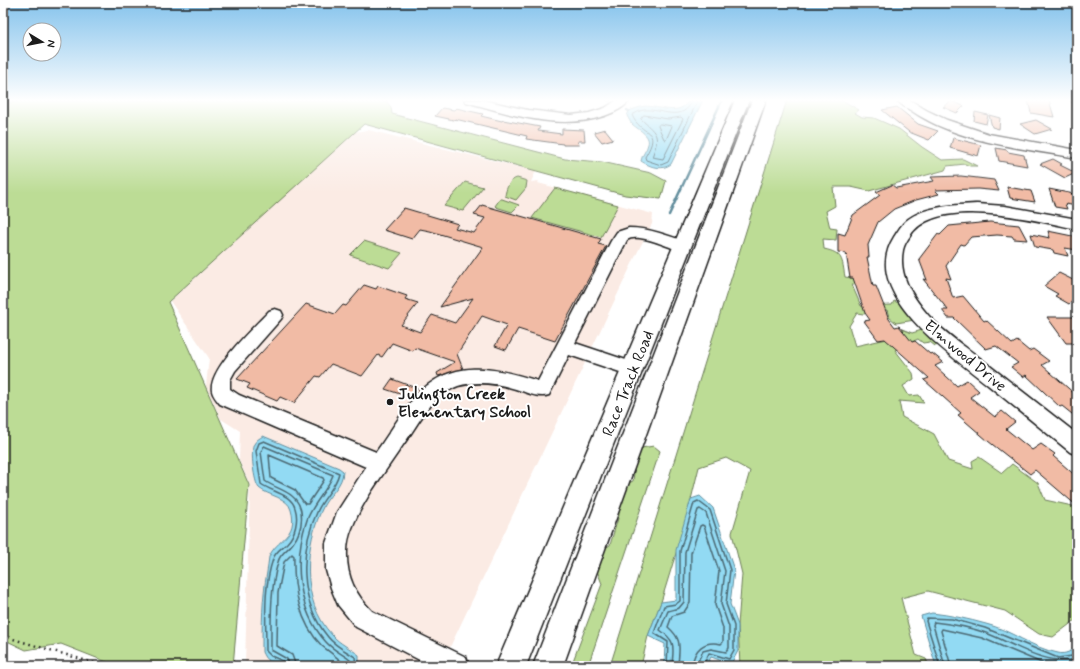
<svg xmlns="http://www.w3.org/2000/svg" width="1080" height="669" font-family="Mynerve,sans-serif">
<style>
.built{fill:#fbebe4}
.green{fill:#bcdc95;stroke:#6c7c58}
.water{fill:#92daf3;stroke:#638e9d}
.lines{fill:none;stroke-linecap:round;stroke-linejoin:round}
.shore-far1{stroke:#4b6872;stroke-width:1}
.shore{stroke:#4b6872;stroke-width:1.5}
.stream{stroke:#638e9d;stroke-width:2.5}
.building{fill:#f1bba5;stroke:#1c1c1c}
.minor-casing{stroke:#1c1c1c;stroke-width:3}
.major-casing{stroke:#1c1c1c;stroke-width:3}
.path{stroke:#1c1c1c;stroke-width:2.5;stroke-dasharray:1.5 4;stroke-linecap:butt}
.minor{fill:#fff;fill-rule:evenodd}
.major{fill:#fff;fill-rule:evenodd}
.poi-dot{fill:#1c1c1c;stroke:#fff;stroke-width:1.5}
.labels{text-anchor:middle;stroke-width:4;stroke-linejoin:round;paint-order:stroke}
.street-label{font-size:16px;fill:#1c1c1c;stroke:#fff}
.poi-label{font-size:16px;font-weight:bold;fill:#1c1c1c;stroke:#fff;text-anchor:start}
</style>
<rect width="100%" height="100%" fill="#fff"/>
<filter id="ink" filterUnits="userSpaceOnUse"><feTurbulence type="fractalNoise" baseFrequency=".025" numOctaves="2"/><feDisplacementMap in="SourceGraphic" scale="8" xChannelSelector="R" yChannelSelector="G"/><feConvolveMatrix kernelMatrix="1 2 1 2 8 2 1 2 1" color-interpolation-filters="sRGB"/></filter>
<g filter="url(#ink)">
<path class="built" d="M368,130L536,171L531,182L539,181L538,183L653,214L652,224L639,249L441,666H246L245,664L250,485L239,460L240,431L221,419L206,386L209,358L170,301L355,132Z"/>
<path class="green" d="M16,100H375L386,101L391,107L392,114L565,159L602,162L651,173L666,181L661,199L625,195L364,124L168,302L249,485L233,666H117L61,644L26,650L3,639V105Z
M787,100H842L859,110L855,113L862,117L874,118L899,129L922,147L942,160L963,159L977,166H970L965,164L947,166L945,170L869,191L851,187H833L835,206L826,211L830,228L837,229L836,240L823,239L824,249C843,253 842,259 845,277L865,280L866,284L852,285L861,306L892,305L894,301L903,305L915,320L896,323L889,317L887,310L863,314L857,313L849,326L855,346L905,335L902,329L912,333L922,330L931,335L939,345L935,346L930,342L923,343L918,339L895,350L913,373L914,379L903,386L909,396L919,395L924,403L899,401L902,417L934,434L948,461L973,469L972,461L979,457L1002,473L1012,464L1038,483L1045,500L1077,507V621H1074L1053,637L1039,634L1005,611L928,591L901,598L916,655L926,659L929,666H740L738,625L742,574L732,533L750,471L726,458L699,467L685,524L661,602L648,636L641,666H610Z
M517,178L527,181L526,188L516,200L505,196C506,189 509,180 517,178Z
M465,182L483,187L463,211L444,206Z
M555,188L618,205L601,237L532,218Z
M500,199H502L519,205L512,212L496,207L495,206Z
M364,241L402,253L389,268L350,255Z
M654,446L660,451L588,666H566L573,661L602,584L596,568L600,551L610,545L619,515L617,501L624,485L633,481L636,456L641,448Z"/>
<path class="water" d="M689,100H703L671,164C662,171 650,167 641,161C642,154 647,150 648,144C651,135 637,129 632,124C630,122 629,119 627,116L629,111C634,109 639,107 645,106C659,106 680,117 689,100Z
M263,436L339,468L343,471C343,485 330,494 324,505C304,545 300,600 332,635C340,644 350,648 359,655V666C337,666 288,669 269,661C265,659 264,656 262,652C262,625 262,598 267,572C268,567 268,562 269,557C276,539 299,537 291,510C288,497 268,496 259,488C254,483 250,450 254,444C256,440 260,438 263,436Z
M700,496L713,508L734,570L730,604L738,625V651L731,664L711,657L706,666H664L665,644L648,636L661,602L676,600V550L691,499Z
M932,613C950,615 968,619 986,624C1011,630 1032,648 1058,653C1065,655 1072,651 1077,646V666H936L921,616Z"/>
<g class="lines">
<path class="shore-far1" d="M692,100C684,124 661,108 644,110C640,110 636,113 632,115C641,137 663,127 645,157L646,160L661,165L668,162L698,100
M644,115L668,119L681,117L683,119L663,159L652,157C660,135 658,135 641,119Z
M660,124L672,126L666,140L664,139L658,126Z"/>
<path class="shore" d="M269,455L323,478L324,480L308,504H305L295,490L271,478Z
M285,666L283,661L271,656L266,651C266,621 263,588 273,559C275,552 282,548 287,543C295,535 299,520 295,508C291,494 272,492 261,484L256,451L259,443L264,441L339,473C336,487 324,497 318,510C299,550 299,602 328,637C335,646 346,651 355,657L356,666
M290,666L287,659L271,650C271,621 270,590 278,562C280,553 288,550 293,543C303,530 306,507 292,496C284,489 273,487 265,481L261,452L264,446L333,475C327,491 313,503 307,520C293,559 297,610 326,642C332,649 342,654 350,660L351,666
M296,666L292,655L277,646L278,593L284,562L292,554L294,556C293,587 299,623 322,646C327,650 344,662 345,666
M667,666L668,642L654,633L664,606L676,604L680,601V551L694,503L698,501L710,510L730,570L726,604L734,626V650L729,659L709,653L703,666
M672,666C673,647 677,642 660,630L668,611L679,608L684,602L685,552L698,510L700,509L706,513L725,571L721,604L729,627V648L726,652L711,649L703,651L699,659L698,666
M678,666C679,647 683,640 668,627L672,616L684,612L690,603L691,553L700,526L702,525L704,526L719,571L715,605L723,628V642L721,644C704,640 694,649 692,666
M940,666L926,621L927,618L952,619L985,628L1058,658L1072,656L1077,652
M945,666L933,625L934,622C952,624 969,627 986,633C1015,644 1044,666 1077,659
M951,666L941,631L942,629L982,638L1049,666"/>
<path class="stream" d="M607,100L609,101
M627,110L629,111
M669,215L722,100"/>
</g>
<path class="building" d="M1028,100H1049L1054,117L1031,113Z
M951,101L964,106L957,113L943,107Z
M897,107L918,124L938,131L929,140L909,132L882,110Z
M442,108L454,110L456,108L483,114L481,116L502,121L503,120L540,127L538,131L562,134V129L584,130L585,141H578L579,145H563V144L526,139L527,136L455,119L454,120L435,116Z
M975,112L988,115L986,124L974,121Z
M989,115L1000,118L999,129L992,127Z
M1036,120L1052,129L1035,134L1020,124Z
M605,129L613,139L602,142L594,132Z
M953,138L981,145L978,156L950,148Z
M996,148L1007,150L1008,152L1024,155L1027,166L999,161Z
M1053,159L1062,164L1060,165L1076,173L1065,178L1040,164Z
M961,176L994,180L999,191L978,189L935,190L939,194L916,200L894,209L878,222L868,245L869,257H867L873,286H876L889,319L895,327L899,326L912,342L915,341L930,354L932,353L943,362L935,366L957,386L967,380L979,391L970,397L995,417L1002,411L1015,422L1006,429L1032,450L1041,444L1055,454L1053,456L1077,477V506L1035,470L1030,474L988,441L958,415L961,413L924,380L929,378L885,339L878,340L864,321L870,320L865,313L853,278H850L846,253L838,252V233L845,235L853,215L880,195L876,192L892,185L896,188L934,181L931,177Z
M1007,187L1031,191L1035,202L1010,198Z
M1049,189L1074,194L1077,200V206L1065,204L1067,209L1055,207Z
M482,205L601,239L598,244L606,246L555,341L518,329L506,350L495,346L507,325L482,316L457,354L463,369L438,376L437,373L455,362L415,348L413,351L392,343L382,357L378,355L362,376L331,364L320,377L316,376L294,403L280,397L277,401L247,388L250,384L237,379L306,304L335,314L343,305L346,306L364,285L376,289L378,286L407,296L405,299L418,303L401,325L420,332L432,315L455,323L473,298L440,307L483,247L430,231L420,229L412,239L384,230L404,208L458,224L455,228L474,233L485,218L474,215Z
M990,222L1019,225L1027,240L1014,239L1012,236L997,235L971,237L964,245L961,244L946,266L951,279L946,278L953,298L963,296L984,321L986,320L1012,344L1017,341L1029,351L1033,349L1049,361L1042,365L1077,396V418L1062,406L1060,407L1026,375L1023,377L1011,367L1018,363L996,346L986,349L954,318H948L942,310H948L923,279L927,280L919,259L938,234L940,235L949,226Z
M1048,231L1077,237V250L1065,248L1068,256L1054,253L1053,250L1035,247L1031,234L1050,238Z
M1059,273L1077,282V297L1069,304L1055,296L1058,294L1044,286Z
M1047,317H1074L1077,321V343H1066Z
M392,379L421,390L412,398L385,389Z"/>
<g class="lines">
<defs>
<path id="minor" d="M464,100H483L528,110L571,115L589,113L605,108L617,100H630C624,108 613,113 604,116C559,131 510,114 466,102Z
M897,100H910L926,110L947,120L989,134L1077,150V158C1022,148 959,143 912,111C907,108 901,105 897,100Z
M1071,100H1077V104L1073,103Z
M977,204L1005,206L1077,219V229C1037,221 936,194 910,236C907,240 904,245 903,250C898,275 912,296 928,315C943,332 963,345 981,359C1013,384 1045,409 1077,434V455L1070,452C1043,430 1015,407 988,385C951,355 858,293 894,237C897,233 899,228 903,224C919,206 955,205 977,204Z
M629,228C649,228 669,236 687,242L689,246L687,250L682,251C669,248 638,232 627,240L575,343L638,364L641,369L638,374L632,376L569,355L549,395C538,399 524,391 512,388C494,383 476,381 458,386C450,389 441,395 435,401C422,414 414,430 403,445C386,471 363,499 352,528C349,535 347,544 347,551C346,576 355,594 372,611L466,657L469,666H431L356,627L338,605L331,588L326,570V543L337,512L366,467L220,404C217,400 213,396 212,391C208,369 254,327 269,311L275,309L281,311L283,315L281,319L235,371L230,380V389L239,395L376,452C389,434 401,413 415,397C451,357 494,367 538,381L611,241L617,232Z"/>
<path id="major" d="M735,100H749L526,666H496Z
M752,100H766L563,666H533Z"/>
</defs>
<use href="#minor" class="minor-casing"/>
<use href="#major" class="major-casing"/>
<path class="path" d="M3,636L104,666"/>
<use href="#minor" class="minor"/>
<use href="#major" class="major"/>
</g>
</g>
<linearGradient id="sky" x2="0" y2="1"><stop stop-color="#85c3ec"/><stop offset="0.52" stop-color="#fff"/><stop offset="1" stop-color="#fff" stop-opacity="0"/></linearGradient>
<rect width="1080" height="193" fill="url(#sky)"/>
<circle class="poi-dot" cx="390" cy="402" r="4"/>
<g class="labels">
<g class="street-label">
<text transform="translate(966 355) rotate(40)" y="6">Elmwood Drive</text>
<text transform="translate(627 383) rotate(-68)" y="6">Race Track Road</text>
</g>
<g class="poi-label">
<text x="398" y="399">Julington Creek<tspan x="398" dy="18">Elementary School</tspan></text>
</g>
</g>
<rect width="1080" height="669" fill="none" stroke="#fff" stroke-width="16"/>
<rect x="8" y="8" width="1064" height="653" fill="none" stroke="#1c1c1c" stroke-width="1.5" filter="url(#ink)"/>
<g transform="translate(42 42) rotate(100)"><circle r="19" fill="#ffffff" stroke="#a4a4a4"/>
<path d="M0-3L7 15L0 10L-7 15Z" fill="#1c1c1c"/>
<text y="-6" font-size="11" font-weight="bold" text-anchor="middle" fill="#1c1c1c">N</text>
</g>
</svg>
